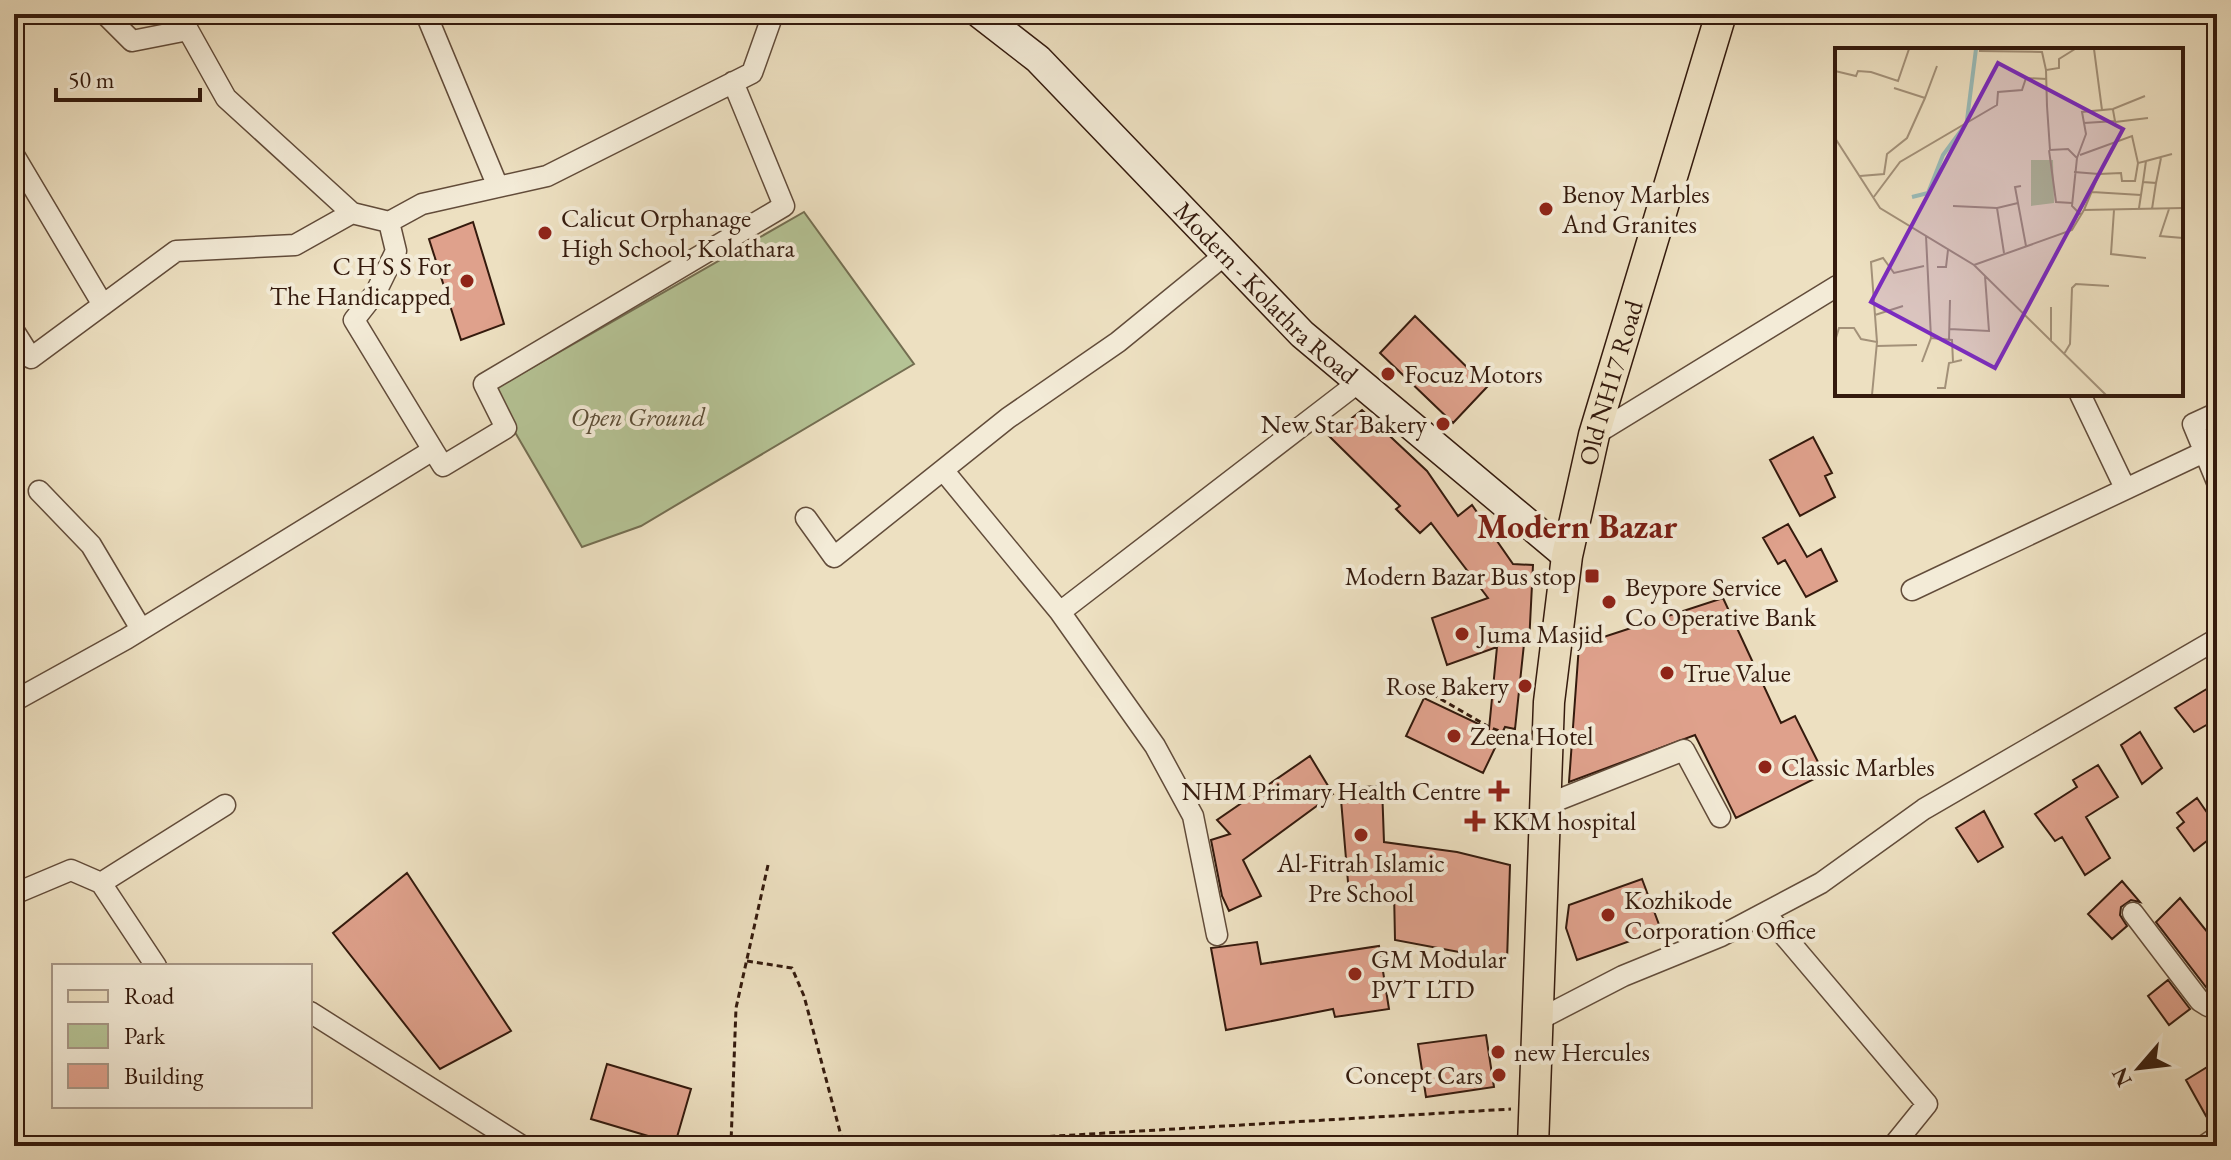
<svg xmlns="http://www.w3.org/2000/svg" width="2231" height="1160" font-family="'EB Garamond',serif">
<style>
.green{fill:#b5c395;stroke:#746e51;stroke-width:2}
.building{fill:#dfa18c;stroke:#341a0d;stroke-width:2}
.lines{fill:none;stroke-linecap:round;stroke-linejoin:round}
.street-casing{stroke:#624c3a;stroke-width:23}
.secondary-casing{stroke:#341a0d;stroke-width:31}
.primary-casing{stroke:#341a0d;stroke-width:33}
.path{stroke:#341a0d;stroke-width:3;stroke-dasharray:6 4;stroke-linecap:butt}
.street{stroke:#f3ebd7;stroke-width:20}
.secondary{stroke:#f3ebd7;stroke-width:28}
.primary{stroke:#ede0c1;stroke-width:30}
.poi-dot{fill:#8f2418;stroke:#f3ebd7;stroke-width:3}
.labels{text-anchor:middle;stroke-width:8;stroke-linejoin:round;paint-order:stroke}
.poi-label{font-size:26px;fill:#341a0d;stroke:#f3ebd7;text-anchor:start}
.street-label{font-size:26px;fill:#341a0d;stroke:#f3ebd7}
.park-label{font-size:26px;font-style:italic;fill:#5b4d36;stroke:#f3ebd7}
.district-label{font-size:34px;font-weight:bold;fill:#7a1f14;stroke:#f3ebd7}
.inset-river{fill:none;stroke:#9abcb9;stroke-width:4}
.inset-road{fill:none;stroke:#a39179;stroke-width:2}
.view{fill:#7b2cbf;fill-opacity:0.15;stroke:#7b2cbf;stroke-width:4}
.inset-edge{fill:none;stroke:#341a0d;stroke-width:4}
</style>
<rect width="100%" height="100%" fill="#ede0c1"/>
<filter id="stains"><feTurbulence type="fractalNoise" baseFrequency=".0025" numOctaves="4"/><feColorMatrix values="0 0 0 0 .2 0 0 0 0 .09 0 0 0 0 .02 0 0 0 .5 -.17"/></filter>
<radialGradient id="worn" r=".72"><stop offset=".6" stop-color="#630" stop-opacity="0"/><stop offset="1" stop-color="#630" stop-opacity=".3"/></radialGradient>
<path class="green" d="M804,212L914,364L641,526L582,547L491,391Z"/>
<path class="building" d="M473,222L504,324L461,340L429,239Z
M1415,316L1487,387L1453,423L1380,353Z
M1362,410L1427,471L1458,516L1472,505L1513,564L1533,565L1529,644H1524L1515,729L1505,727L1483,773L1406,736L1424,698L1489,729L1497,647L1447,665L1432,618L1488,598L1431,523L1420,533L1396,509L1400,506L1329,436Z
M1813,437L1832,473L1825,476L1835,497L1800,516L1770,460Z
M1788,524L1807,557L1821,549L1837,581L1806,597L1785,560L1778,564L1763,538Z
M1723,598L1781,723L1795,716L1824,774L1736,818L1695,735L1569,782L1579,645Z
M2210,687L2217,698V719L2194,732L2175,708Z
M2140,732L2162,768L2142,784L2121,745Z
M1310,756L1333,794L1243,860L1261,896L1229,911L1222,896L1211,840L1230,834L1217,820Z
M2098,765L2118,797L2086,817L2110,858L2085,875L2062,837L2055,841L2035,814L2077,787L2073,780Z
M1382,786L1384,842L1457,852L1510,865L1507,961L1395,940L1394,890L1349,894L1340,788Z
M2197,798L2217,827V833L2194,851L2177,828L2184,822L2177,813Z
M1984,811L2003,847L1978,862L1956,828Z
M407,873L511,1031L440,1069L333,933Z
M1642,879L1661,930L1577,960L1566,928L1569,905Z
M2122,881L2140,902L2131,900L2121,907L2120,915L2127,926L2112,939L2088,914Z
M2180,898L2217,944V989L2214,991H2209L2156,922Z
M1257,942L1261,964L1379,946L1389,1009L1335,1017L1333,1009L1226,1030L1211,948Z
M2168,980L2190,1009L2169,1025L2148,996Z
M1486,1035L1494,1087L1426,1097L1418,1044Z
M2217,1061V1108L2206,1116L2186,1080Z
M607,1064L691,1089L675,1144L591,1119Z"/>
<g class="lines">
<defs>
<path id="street" d="M105,14L132,41L188,30L226,98L352,213
M426,14L498,187
M14,155L103,305
M14,331L31,358L176,251L295,245L352,213L389,222
M2080,394L2125,488
M2217,413L2193,424L2217,482
M1594,435L1837,286
M433,450L443,466L506,428L484,384L784,206L733,82
M943,470L1060,612L1359,382
M39,491L91,545L141,629
M806,518L834,557L1008,418L1118,342L1227,253
M1912,590L2204,452
M1060,612L1155,746L1193,816L1217,935
M14,701L126,639L433,450L354,320L376,292L396,251L389,222L422,204L547,176L752,73L773,14
M1543,806L1684,750L1720,817
M101,883L225,805
M14,894L71,870L101,883L156,966
M1765,913L1927,1104L1893,1146
M2133,913L2200,1001L2208,1006L2217,1004
M310,1012L522,1146
M1538,1020L1623,976L1721,936L1821,883L1924,809L2217,639
M2204,1146L2217,1137"/>
<g id="secondary">
<path id="s1" d="M980,14L1038,59L1302,334L1567,556"/>
</g>
<g id="primary">
<path id="s2" d="M1533,1146L1549,702L1567,556L1594,435L1721,14"/>
</g>
</defs>
<use href="#street" class="street-casing"/>
<use href="#secondary" class="secondary-casing"/>
<use href="#primary" class="primary-casing"/>
<path class="path" d="M1432,694L1489,727L1524,741
M768,865L736,1008L731,1143L1006,1139L1511,1109
M747,961L792,968L804,996L843,1143"/>
<use href="#street" class="street"/>
<use href="#secondary" class="secondary"/>
<use href="#primary" class="primary"/>
</g>
<g class="poi-dot">
<circle cx="1546" cy="209" r="8"/>
<circle cx="545" cy="233" r="8"/>
<circle cx="467" cy="281" r="8"/>
<circle cx="1388" cy="374" r="8"/>
<circle cx="1443" cy="424" r="8"/>
<rect x="1584" y="568" width="16" height="16" rx="4"/>
<circle cx="1609" cy="602" r="8"/>
<circle cx="1462" cy="634" r="8"/>
<circle cx="1667" cy="673" r="8"/>
<circle cx="1525" cy="686" r="8"/>
<circle cx="1454" cy="736" r="8"/>
<circle cx="1765" cy="767" r="8"/>
<path d="M1495 779h8v8h8v8h-8v8h-8v-8h-8v-8h8z"/>
<path d="M1471 809h8v8h8v8h-8v8h-8v-8h-8v-8h8z"/>
<circle cx="1361" cy="835" r="8"/>
<circle cx="1608" cy="915" r="8"/>
<circle cx="1355" cy="974" r="8"/>
<circle cx="1498" cy="1052" r="8"/>
<circle cx="1499" cy="1075" r="8"/>
</g>
<g class="labels">
<g class="poi-label">
<text x="1562" y="203">Benoy Marbles<tspan x="1562" dy="30">And Granites</tspan></text>
<text x="561" y="227">Calicut Orphanage<tspan x="561" dy="30">High School, Kolathara</tspan></text>
<text x="451" y="275" text-anchor="end">C H S S For<tspan x="451" dy="30">The Handicapped</tspan></text>
<text x="1404" y="383">Focuz Motors</text>
<text x="1427" y="433" text-anchor="end">New Star Bakery</text>
<text x="1576" y="585" text-anchor="end">Modern Bazar Bus stop</text>
<text x="1625" y="596">Beypore Service<tspan x="1625" dy="30">Co Operative Bank</tspan></text>
<text x="1478" y="643">Juma Masjid</text>
<text x="1683" y="682">True Value</text>
<text x="1509" y="695" text-anchor="end">Rose Bakery</text>
<text x="1470" y="745">Zeena Hotel</text>
<text x="1781" y="776">Classic Marbles</text>
<text x="1481" y="800" text-anchor="end">NHM Primary Health Centre</text>
<text x="1493" y="830">KKM hospital</text>
<text x="1361" y="872" text-anchor="middle">Al-Fitrah Islamic<tspan x="1361" dy="30">Pre School</tspan></text>
<text x="1624" y="909">Kozhikode<tspan x="1624" dy="30">Corporation Office</tspan></text>
<text x="1371" y="968">GM Modular<tspan x="1371" dy="30">PVT LTD</tspan></text>
<text x="1514" y="1061">new Hercules</text>
<text x="1483" y="1084" text-anchor="end">Concept Cars</text>
</g>
<g class="street-label">
<text dy="9" stroke="none"><textPath href="#s1" startOffset="400">Modern - Kolathra Road</textPath></text>
<text dy="9" stroke="none"><textPath href="#s2" startOffset="770">Old NH17 Road</textPath></text>
</g>
<g class="park-label">
<text x="638" y="426">Open Ground</text>
</g>
<g class="district-label">
<text x="1577" y="538">Modern Bazar</text>
</g>
</g>
<g transform="translate(1835 48)">
<rect width="348" height="348" fill="#ede0c1"/>
<path d="M196,112H218L219,155L196,158Z" fill="#b5c395"/>
<path class="inset-river" d="M132,72L141,1M77,149L93,145L108,107L128,80"/>
<path class="inset-road" d="M240,1L224,11V20L211,22L212,58L215,102L233,101L242,110L237,158L246,167M259,1L267,62M144,3L207,4L211,22M0,23L21,28L23,23L36,24L63,33L74,1M59,40L90,50L102,18M280,74L313,70M249,75L280,73L278,62M0,90L45,160L139,217L271,347M214,102L221,154L237,155M245,107L297,88L303,115M242,110L251,86L247,64L278,61L310,48M311,113L337,106M239,124L264,126M25,128L49,126L52,106L72,90L90,50M321,135L326,110M186,138L180,139L191,198M257,144L306,147M38,150L65,114L162,57L163,44L187,42L191,30L212,31M118,158L162,160M304,160L308,134M334,161L325,188L348,190M249,162L264,126L286,125L287,133H300L303,115L311,113L308,134L321,135L317,161M279,162L276,206L311,210M169,205L162,160L183,155M139,217L237,182L249,162L348,160M102,219H111L113,202M216,259V293M40,267L68,258M114,281L154,283L150,228M96,290L117,292L118,314M114,292L115,252M0,293L4,280H19L26,291L42,294L37,347M42,294L36,214L48,210L59,225L89,218M42,298L82,297M229,306L235,296L237,240L241,236L274,238M87,314L96,290L91,188M102,340H110L114,315L127,312"/>
<path class="view" d="M163,15L288,81L160,320L36,254Z"/>
<rect width="348" height="348" class="inset-edge"/>
</g>
<rect width="2231" height="1160" fill="none" stroke="#ede0c1" stroke-width="48"/>
<rect x="16" y="16" width="2199" height="1128" fill="none" stroke="#341a0d" stroke-width="4"/>
<rect x="24" y="24" width="2183" height="1112" fill="none" stroke="#341a0d" stroke-width="2"/>
<rect x="52" y="964" width="260" height="144" fill="#f3ebd7" stroke="#a79786" stroke-width="2"/>
<rect x="68" y="990" width="40" height="12" fill="#ede0c1" stroke="#a79786" stroke-width="2"/>
<text x="124" y="1004" font-size="24" fill="#341a0d">Road</text>
<rect x="68" y="1024" width="40" height="24" fill="#b5c395" stroke="#a79786" stroke-width="2"/>
<text x="124" y="1044" font-size="24" fill="#341a0d">Park</text>
<rect x="68" y="1064" width="40" height="24" fill="#dfa18c" stroke="#a79786" stroke-width="2"/>
<text x="124" y="1084" font-size="24" fill="#341a0d">Building</text>
<g transform="translate(2139 1068) rotate(242)" stroke="#f3ebd7" stroke-width="6" paint-order="stroke">
<path d="M0-6L14 30L0 20L-14 30Z" fill="#341a0d"/>
<text y="-12" font-size="22" font-weight="bold" text-anchor="middle" fill="#341a0d">N</text>
</g>
<path d="M56 88v12h144v-12" fill="none" stroke="#341a0d" stroke-width="4"/>
<text x="68" y="88" font-size="24" fill="#341a0d" stroke="#f3ebd7" stroke-width="6" paint-order="stroke">50 m</text>
<rect width="100%" height="100%" filter="url(#stains)"/>
<rect width="100%" height="100%" fill="url(#worn)"/>
</svg>
